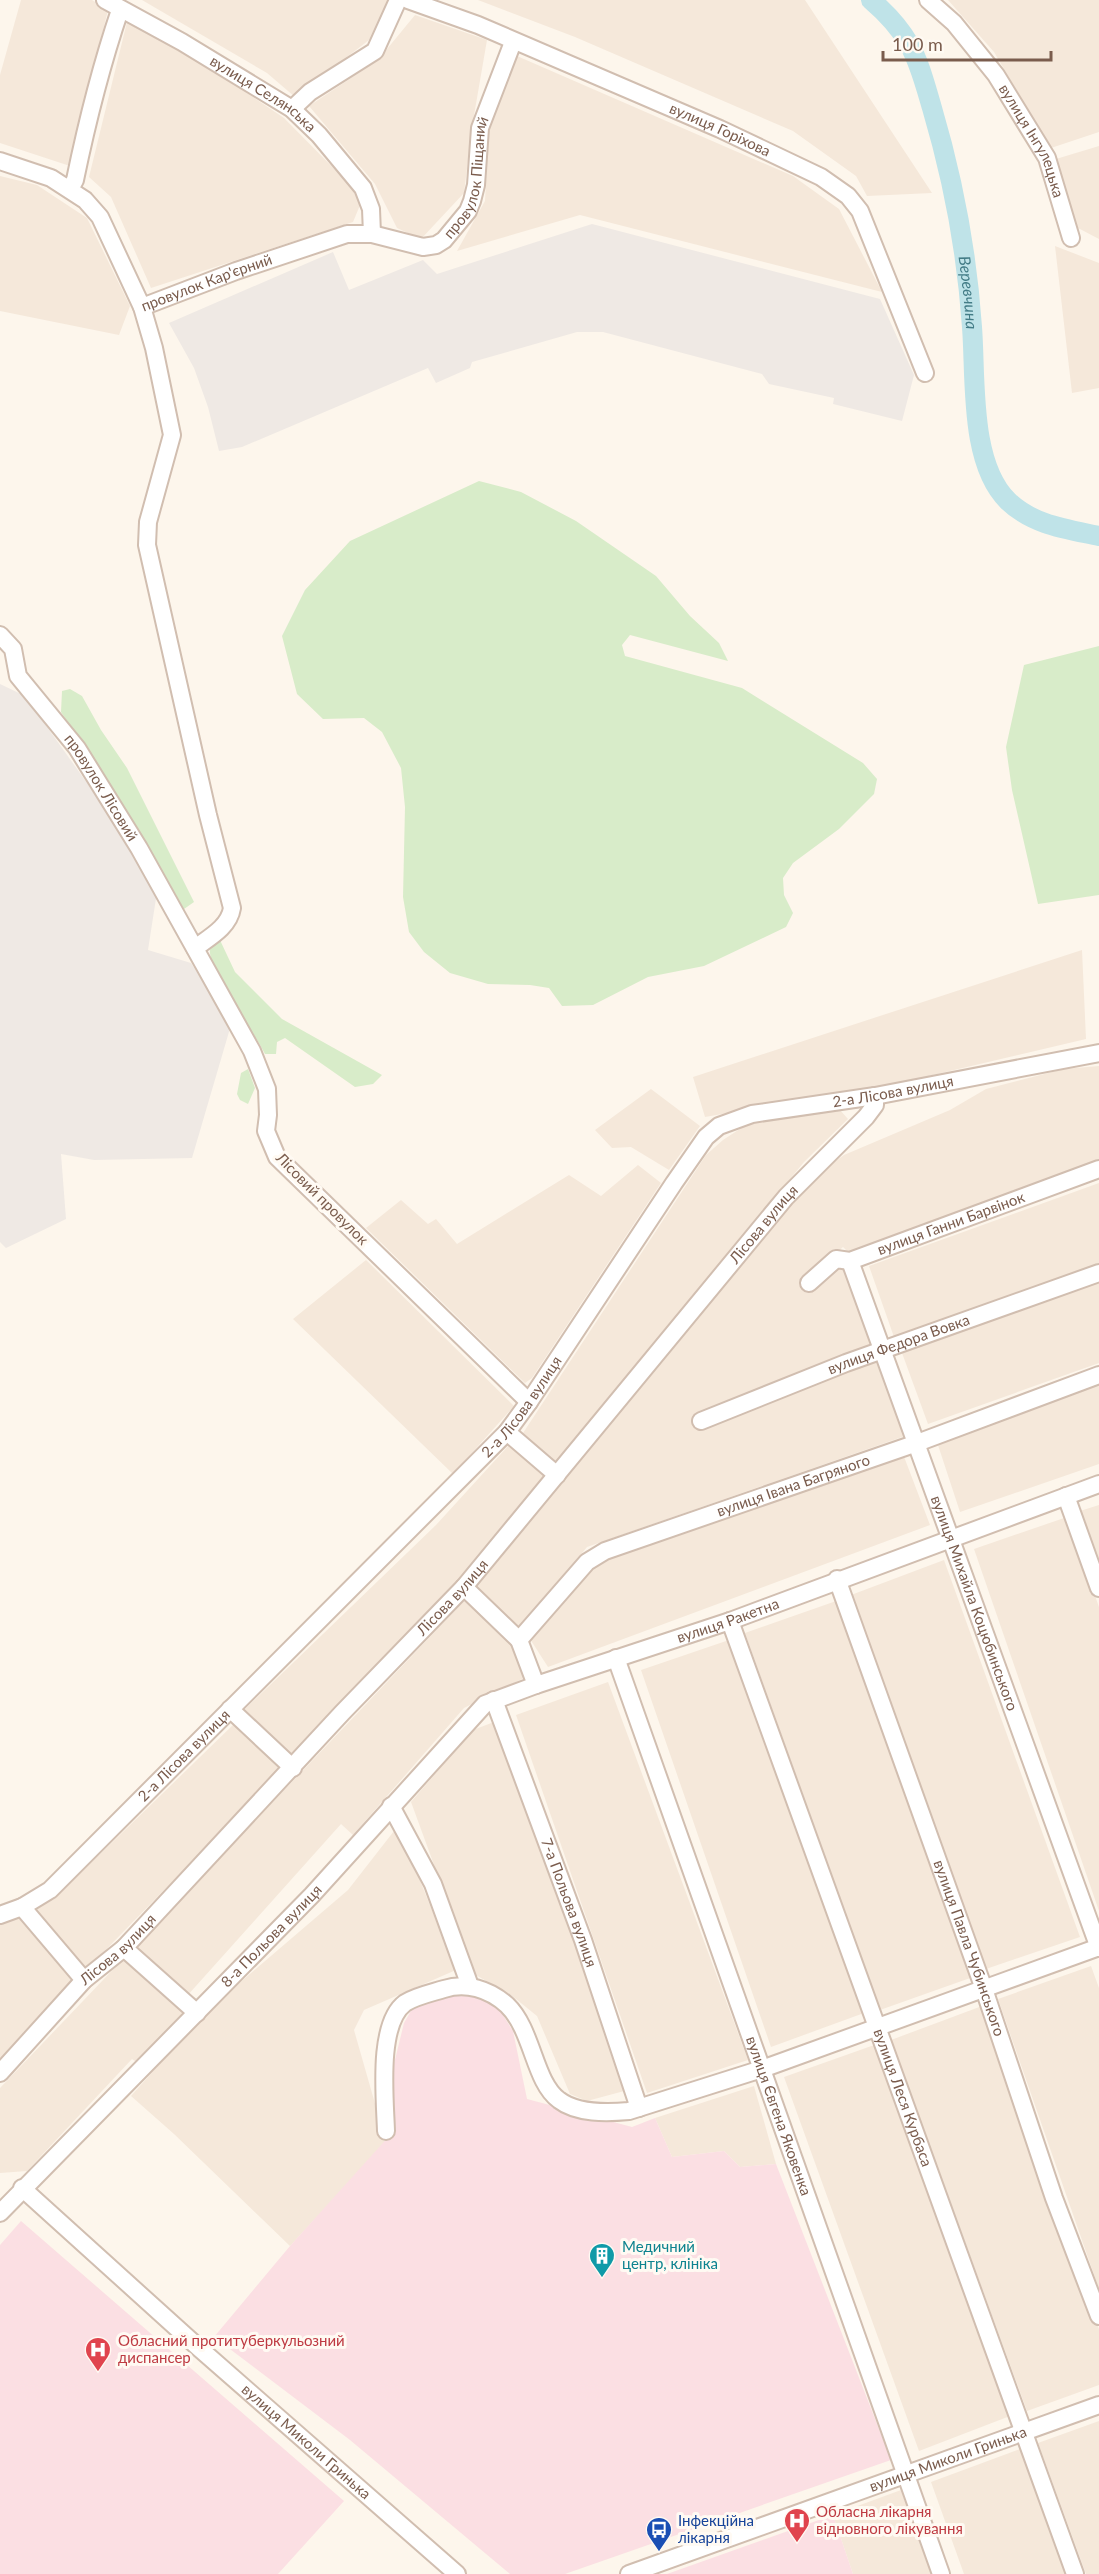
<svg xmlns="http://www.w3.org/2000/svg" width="1099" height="2574" font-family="Lato,sans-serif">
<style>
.residential{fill:#f5e8da}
.industrial{fill:#efe9e4}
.medical{fill:#fbdfe3}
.green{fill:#d8ecc9}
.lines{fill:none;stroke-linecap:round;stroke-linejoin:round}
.river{stroke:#bfe3e8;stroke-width:20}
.minor-casing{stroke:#d1beb0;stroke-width:20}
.minor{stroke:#fff;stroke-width:16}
.labels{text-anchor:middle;stroke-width:6;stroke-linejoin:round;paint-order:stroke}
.street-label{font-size:15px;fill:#7a5c4d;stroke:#fffaf3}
.culture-label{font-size:15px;fill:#0d838f;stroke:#fffaf3;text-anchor:start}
.health-label{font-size:15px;fill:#be3a42;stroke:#fffaf3;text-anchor:start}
.transit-label{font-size:15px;fill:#164399;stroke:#fffaf3;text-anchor:start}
.water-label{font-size:16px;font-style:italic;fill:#437c86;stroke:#fffaf3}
</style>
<rect width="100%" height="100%" fill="#fdf6ec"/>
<path class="residential" d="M21,0H92L108,10L70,166L0,143V75Z
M142,0H388L389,1L369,40L295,97L267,73Z
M478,0H805L932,193L867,196L856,176L793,131L575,37Z
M948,0H1099V132L1051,148L994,52Z
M415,15L487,40L472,127L464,193L421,239L397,228L375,184L309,106L378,60Z
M127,22L219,74L284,118L363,198L353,222L151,288L111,197L89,177Z
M517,56L793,176L839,209L882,292L580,215L457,251L485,201L489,125Z
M1099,146V239L1078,228L1056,159Z
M0,176L37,185L87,218L130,306L119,335L0,311Z
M1055,246L1099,263V388L1072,393Z
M1082,950L1086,1039L903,1082L705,1117L693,1077Z
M1099,1066V1164L851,1255L843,1247L803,1283L841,1265L846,1270L874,1346L704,1412L693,1425L695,1429L878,1361L905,1436L587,1547L520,1628L472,1587L816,1175L844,1155L950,1110L986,1089L1064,1069Z
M651,1089L700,1126L669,1170L631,1147L612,1148L595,1130Z
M840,1110L848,1119L804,1162L557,1464L523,1433L706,1155L723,1140L752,1121Z
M638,1165L661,1183L532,1378L525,1383L366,1228L401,1200L428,1224L436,1219L457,1244L569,1175L601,1196Z
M1099,1183V1264L894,1337L869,1266Z
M366,1260L514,1406L453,1474L293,1319Z
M1099,1282V1363L928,1424L902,1353Z
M1099,1383V1464L960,1512L937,1442Z
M511,1443L549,1475L418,1629L292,1761L243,1711L436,1525Z
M903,1454L930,1525L548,1667L530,1639L598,1563Z
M1099,1505V1565L1080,1511Z
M1067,1517L1099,1607V1911L974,1549Z
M944,1560L1080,1937L986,1969L851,1595Z
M465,1600L509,1638L526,1677L464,1708L353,1835L341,1824L187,1996L134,1948Z
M839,1600L973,1977L880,2010L745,1633Z
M729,1640L864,2013L771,2047L641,1670Z
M608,1682L748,2060L647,2093L516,1715Z
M236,1722L283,1768L88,1968L76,1963L33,1916L35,1909L49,1898L53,1900Z
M494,1722L539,1843L628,2090L587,2101L570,2094L537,2016L511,1995L474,1974L411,1802L473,1730Z
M394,1831L419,1878L456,1970L364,2010L354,2030L386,2142L290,2246L174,2134L131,2096L208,2010L348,1890Z
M21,1915L78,1980L0,2064V1922Z
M124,1958L188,2013L138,2063L132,2059L27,2171L0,2173V2088Z
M1091,1966L1099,1988V2289L998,1999Z
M982,2006L1099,2329V2385L1027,2411L891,2040Z
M877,2044L1010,2416L919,2451L784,2077Z
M754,2086L776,2164L740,2167L724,2151L672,2157L655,2118Z
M1099,2421V2574H1086L1038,2443Z
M1020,2449L1066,2574H964L931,2482Z
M901,2490L931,2574H853L833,2515Z"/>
<path class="industrial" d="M592,224L880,299L914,375L902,421L833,404L834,398L769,384L762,374L603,332H577L472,362L470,368L436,383L428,368L242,447L219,451L208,407L194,368L169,323L333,252L349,290L423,260L437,274Z
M0,684L25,696L134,849L157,892L148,950L191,963L231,1025L192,1158L94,1160L61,1154L66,1219L6,1248L0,1242Z"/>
<path class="medical" d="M464,1990L497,2006L513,2031L527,2099L632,2127L655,2118L672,2157L724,2151L740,2167L776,2164L891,2460L565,2574H510L350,2440L214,2337L290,2246L391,2134L392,2072L404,2023L415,2004Z
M21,2221L344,2501L278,2574H0V2245Z
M833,2515L853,2574H667Z"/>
<path class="green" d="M479,481L521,492L576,521L656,576L690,616L719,643L728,661L630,635L622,645L625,656L742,688L863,763L877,779L874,794L839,829L793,863L783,878L784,895L793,913L786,927L704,966L648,977L593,1005L562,1006L549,988L530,985L488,984L450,973L424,952L409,932L403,897L405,807L401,768L382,732L364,718L323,719L297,694L282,636L305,590L350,541Z
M1099,646V895L1038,904L1012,790L1006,747L1024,665Z
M70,689L82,696L101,730L127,768L194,902L184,909L98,768L61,712L62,691Z
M219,938L235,972L282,1019L382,1075L373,1084L355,1087L285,1038L277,1042L276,1054H265C253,1030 212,975 210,953C209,946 213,942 219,938Z
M248,1069L255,1088L248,1104L240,1100L237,1094L241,1073Z"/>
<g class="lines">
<path class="river" id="s1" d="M871,0C885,12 900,28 909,44C920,63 926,88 932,108C953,179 967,253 972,327C976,377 969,463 1008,501C1033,525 1066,529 1099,536"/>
<defs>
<g id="minor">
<path id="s2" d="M105,0L182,42L292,109L319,135L363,188L371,209L372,234"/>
<path id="s3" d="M408,0L478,25L720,129L821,177L848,196L860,211L925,373"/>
<path id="s4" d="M928,0L954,23L996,75L1047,158L1071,238"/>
<path d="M292,109L310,92L375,51L398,0"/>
<path d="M0,161L51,178L85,200L100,217L142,307L154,348L172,435L148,522L147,545L208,815L232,908C229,927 210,937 195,948"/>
<path d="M70,189L75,180C87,122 101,66 120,10"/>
<path id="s5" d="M142,307L236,271L347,234H372L423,247L436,245L444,240L468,211L472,201L476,185L480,128L513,42"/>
<path id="s6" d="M0,635L13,649L18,676L77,748L139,848L252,1051L267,1089L268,1115L266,1131L277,1157L529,1402"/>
<path id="s7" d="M850,1261L1099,1948"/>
<path id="s8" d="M809,1283L836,1259L850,1261L1099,1169"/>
<path id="s9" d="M701,1421L846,1363L1099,1273"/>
<path d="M507,1432L557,1475"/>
<path d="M1066,1496L1099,1588"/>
<path id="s10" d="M837,1579L984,1989L1054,2198L1099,2316"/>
<path d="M464,1587L519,1640L536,1685"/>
<path id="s11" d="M730,1621L1075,2574"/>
<path id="s12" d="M519,1640L587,1562L605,1551L917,1443L1099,1375"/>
<path id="s13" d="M616,1658L941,2574"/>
<path id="s14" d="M494,1700L583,1940L639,2108"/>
<path d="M230,1709L293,1768"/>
<path d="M391,1806L433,1884L470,1986"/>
<path d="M22,1907L84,1980"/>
<path id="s15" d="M0,1915L22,1907L50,1890L507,1432L529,1402L674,1183L706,1137L719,1126L752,1114L875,1096L1099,1053"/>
<path d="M124,1948L197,2013"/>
<path id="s16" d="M0,2073L84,1980L124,1948L342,1713L464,1587L786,1197L866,1117L875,1105V1096"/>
<path d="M386,2131C385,2098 377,2024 405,2003C416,1996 431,1993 444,1989C466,1982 489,1989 507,2005C533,2030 534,2082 559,2100C577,2114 607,2113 629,2111L762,2069L1099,1947"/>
<path id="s17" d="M22,2188L199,2348L457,2574"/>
<path id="s18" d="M0,2213L312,1895L485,1704L536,1685L730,1621L1099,1484"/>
<path id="s19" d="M629,2574L1099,2405"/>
</g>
</defs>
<use href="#minor" class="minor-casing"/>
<use href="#minor" class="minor"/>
</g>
<defs>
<symbol id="building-pin" viewBox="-11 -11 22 30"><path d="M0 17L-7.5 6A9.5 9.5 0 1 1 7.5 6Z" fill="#0f9aa8" stroke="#fffaf3"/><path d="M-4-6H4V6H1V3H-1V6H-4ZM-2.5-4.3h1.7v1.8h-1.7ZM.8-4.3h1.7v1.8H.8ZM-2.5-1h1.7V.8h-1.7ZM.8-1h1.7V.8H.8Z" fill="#fff"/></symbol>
<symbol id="hospital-pin" viewBox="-11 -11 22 30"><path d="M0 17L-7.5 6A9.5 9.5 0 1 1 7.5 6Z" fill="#e0444e" stroke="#fffaf3"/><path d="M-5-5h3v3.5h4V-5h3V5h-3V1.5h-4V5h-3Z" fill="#fff"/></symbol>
<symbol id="bus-pin" viewBox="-11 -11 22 30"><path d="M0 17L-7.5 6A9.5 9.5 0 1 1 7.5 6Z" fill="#1a4fb4" stroke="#fffaf3"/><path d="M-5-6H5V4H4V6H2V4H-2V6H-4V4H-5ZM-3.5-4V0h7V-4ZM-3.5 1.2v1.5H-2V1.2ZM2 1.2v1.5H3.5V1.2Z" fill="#fff"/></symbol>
</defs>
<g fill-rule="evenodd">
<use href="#building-pin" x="587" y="2241" width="30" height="40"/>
<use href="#hospital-pin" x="83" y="2335" width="30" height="40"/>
<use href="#hospital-pin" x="782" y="2506" width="30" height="40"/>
<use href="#bus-pin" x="644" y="2515" width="30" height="40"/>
</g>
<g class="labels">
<g class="street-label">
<text dy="5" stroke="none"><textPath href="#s2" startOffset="184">вулиця Селянська</textPath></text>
<text dy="5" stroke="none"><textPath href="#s3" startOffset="338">вулиця Горіхова</textPath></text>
<text dy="5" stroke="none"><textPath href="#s4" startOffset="177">вулиця Інгулецька</textPath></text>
<text dy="5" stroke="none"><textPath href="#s5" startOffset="387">провулок Піщаний</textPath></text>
<text dy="5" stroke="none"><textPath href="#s5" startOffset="69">провулок Кар'єрний</textPath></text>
<text dy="5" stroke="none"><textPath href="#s6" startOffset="186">провулок Лісовий</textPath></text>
<text dy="5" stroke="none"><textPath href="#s15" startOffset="1254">2-а Лісова вулиця</textPath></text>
<text transform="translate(322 1199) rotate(45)" y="5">Лісовий провулок</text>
<text dy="5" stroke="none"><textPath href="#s8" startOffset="158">вулиця Ганни Барвінок</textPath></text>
<text dy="5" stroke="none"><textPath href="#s16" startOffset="1143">Лісова вулиця</textPath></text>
<text dy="5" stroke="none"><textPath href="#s9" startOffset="212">вулиця Федора Вовка</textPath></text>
<text dy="5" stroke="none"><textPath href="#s15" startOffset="732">2-а Лісова вулиця</textPath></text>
<text dy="5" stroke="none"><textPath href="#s12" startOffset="324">вулиця Івана Багряного</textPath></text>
<text dy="5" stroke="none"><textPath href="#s16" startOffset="657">Лісова вулиця</textPath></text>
<text dy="5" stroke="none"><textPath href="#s7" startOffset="364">вулиця Михайла Коцюбинського</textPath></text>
<text dy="5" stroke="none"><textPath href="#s18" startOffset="960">вулиця Ракетна</textPath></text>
<text dy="5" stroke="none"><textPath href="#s15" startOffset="246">2-а Лісова вулиця</textPath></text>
<text dy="5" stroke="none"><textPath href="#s14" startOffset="216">7-а Польова вулиця</textPath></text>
<text dy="5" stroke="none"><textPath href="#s18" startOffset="388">8-а Польова вулиця</textPath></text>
<text dy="5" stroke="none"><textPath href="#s10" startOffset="392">вулиця Павла Чубинського</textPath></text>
<text dy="5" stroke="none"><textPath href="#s16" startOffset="171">Лісова вулиця</textPath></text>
<text dy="5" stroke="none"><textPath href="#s11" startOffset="507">вулиця Леся Курбаса</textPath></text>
<text dy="5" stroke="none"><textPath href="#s13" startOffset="486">вулиця Євгена Яковенка</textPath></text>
<text dy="5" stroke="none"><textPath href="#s17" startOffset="381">вулиця Миколи Гринька</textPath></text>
<text dy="5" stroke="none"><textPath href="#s19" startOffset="339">вулиця Миколи Гринька</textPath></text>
</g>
<g class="culture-label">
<text x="622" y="2252">Медичний<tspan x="622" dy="17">центр, клініка</tspan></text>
</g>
<g class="health-label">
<text x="118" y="2346">Обласний протитуберкульозний<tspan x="118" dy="17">диспансер</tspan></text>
<text x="816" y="2517">Обласна лікарня<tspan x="816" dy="17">відновного лікування</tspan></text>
</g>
<g class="transit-label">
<text x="678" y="2526">Інфекційна<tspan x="678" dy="17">лікарня</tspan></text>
</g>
<g class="water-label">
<text dy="6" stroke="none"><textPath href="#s1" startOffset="315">Веревчина</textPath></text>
</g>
</g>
<path d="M883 51v9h168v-9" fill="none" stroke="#7a5c4d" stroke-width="3"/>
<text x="892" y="51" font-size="18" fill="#7a5c4d" stroke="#fffaf3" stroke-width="4.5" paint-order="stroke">100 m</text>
</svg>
